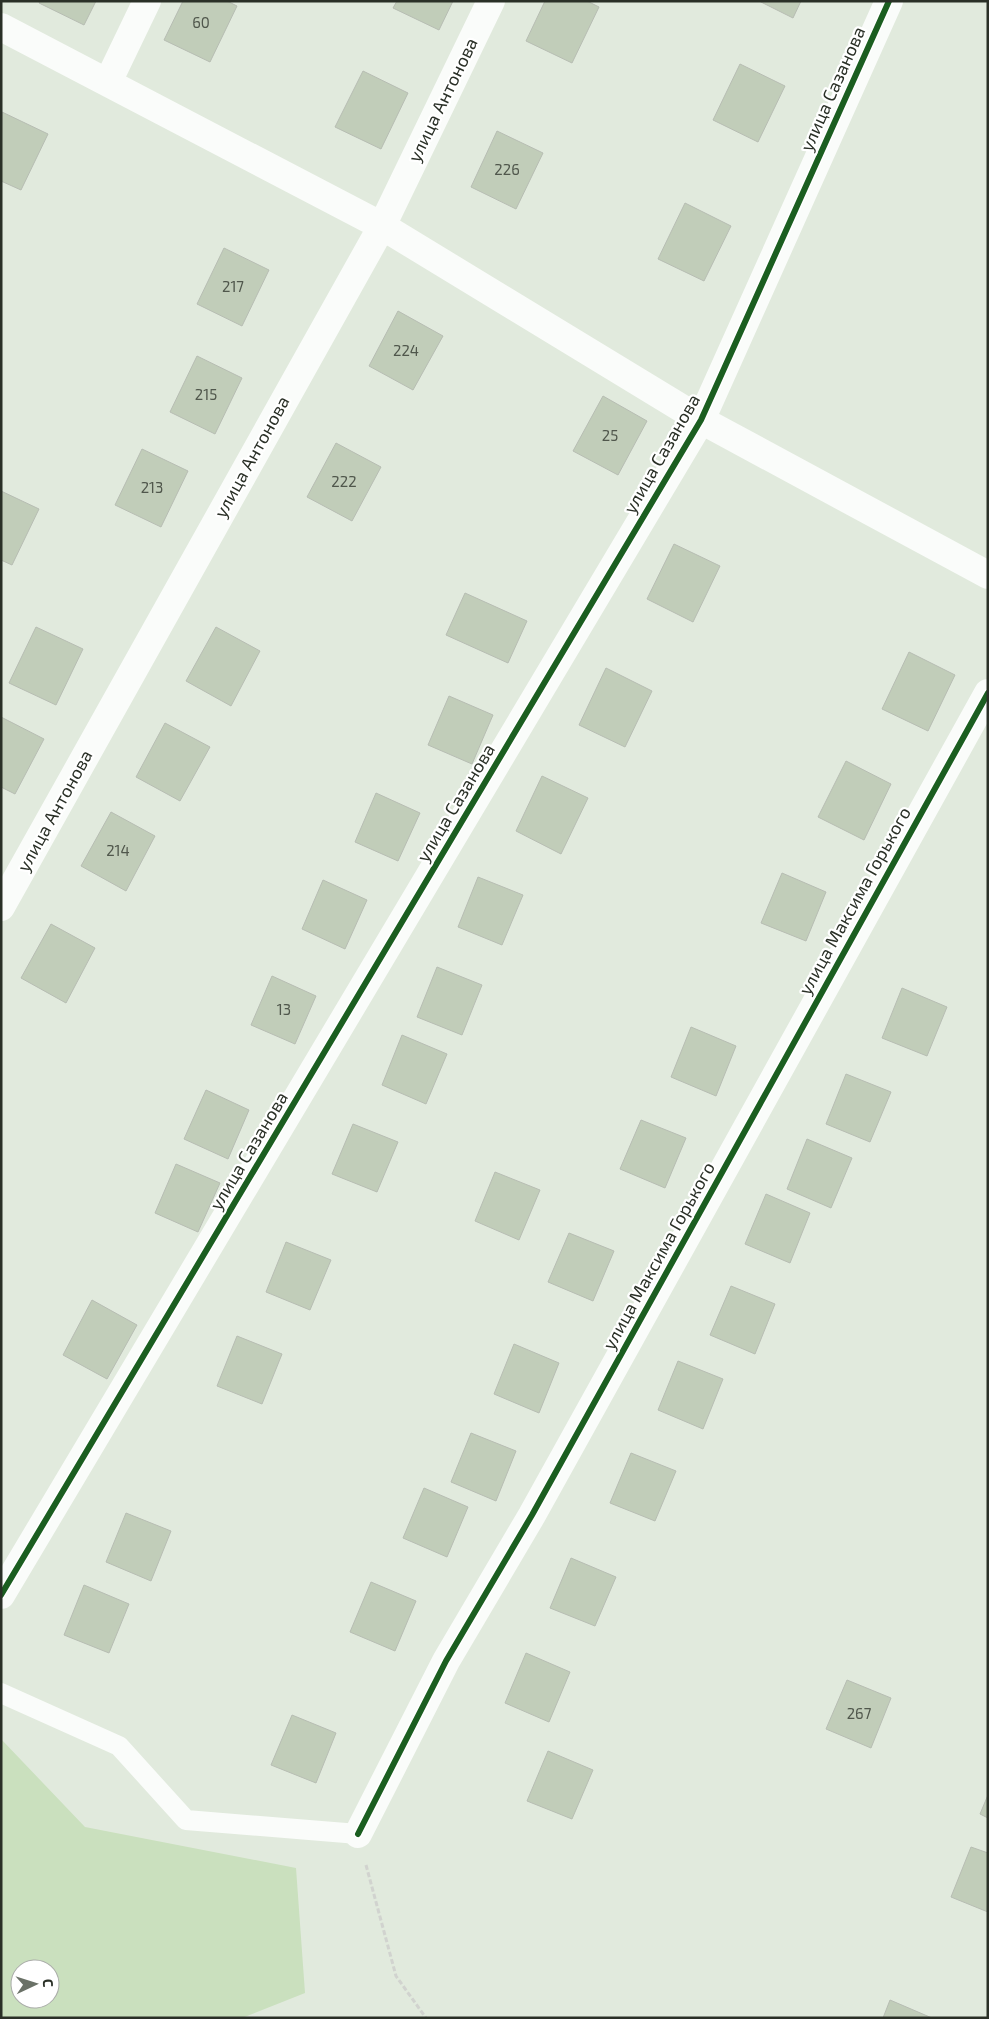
<svg xmlns="http://www.w3.org/2000/svg" width="989" height="2019" font-family="'Exo 2',sans-serif">
<style>
.green{fill:#cae0be;fill-rule:evenodd}
.building{fill:#c1cdb9;stroke:#b7bdb3}
.lines{fill:none;stroke-linecap:round;stroke-linejoin:round}
.path{stroke:#d1d3cf;stroke-width:3;stroke-dasharray:5 2.5;stroke-linecap:butt}
.lane{stroke:#fafcfa;stroke-width:20}
.street{stroke:#fafcfa;stroke-width:28}
.cycleway-casing{stroke:#fff;stroke-width:9}
.cycleway{stroke:#1b5e20;stroke-width:6}
.labels{text-anchor:middle;stroke-width:4.5;stroke-linejoin:round;paint-order:stroke}
.number-label{font-size:15px;fill:#50574c}
.street-label{font-size:18px;fill:#2a3027;stroke:#fff}
</style>
<rect width="100%" height="100%" fill="#e1eadd"/>
<path class="green" d="M1,1739L85,1827L296,1868L305,1993L242,2018H1ZM20,1969H50V1999H20Z"/>
<path class="building" d="M40,1H96L84,25L39,3Z
M183,1H227L237,6L210,62L164,40Z
M397,1H453L439,30L393,8Z
M545,1H587L599,7L572,63L526,41Z
M759,1H801L793,18Z
M740,64L785,86L758,142L713,120Z
M363,71L408,93L381,149L335,127Z
M2,112L48,134L21,190L1,181Z
M497,131L543,153L516,209L471,187Z
M685,203L731,226L704,281L658,259Z
M224,248L269,270L242,326L197,304Z
M398,311L443,336L413,390L369,366Z
M197,356L242,378L215,434L170,412Z
M603,396L647,421L618,475L573,451Z
M336,443L381,467L352,521L307,497Z
M142,449L188,471L161,527L115,505Z
M1,491L39,509L12,565L1,560Z
M674,544L720,566L693,622L647,599Z
M465,593L527,621L508,663L446,635Z
M36,627L83,649L56,705L9,683Z
M216,627L260,651L231,706L186,681Z
M909,652L955,675L928,731L882,709Z
M606,668L652,691L625,747L579,725Z
M449,696L493,715L472,764L428,745Z
M1,717L44,739L15,794L1,787Z
M165,723L210,747L180,801L136,777Z
M846,761L891,784L864,840L818,817Z
M542,776L588,798L561,854L516,831Z
M376,793L420,813L398,861L355,842Z
M111,812L155,836L126,891L81,866Z
M782,873L826,892L806,941L761,923Z
M478,877L523,895L502,945L458,927Z
M323,880L367,900L345,949L302,929Z
M51,924L95,948L66,1003L21,978Z
M437,967L482,985L462,1035L417,1017Z
M272,976L316,996L295,1044L251,1025Z
M902,988L947,1007L927,1056L882,1038Z
M691,1027L736,1046L716,1096L671,1077Z
M402,1035L447,1054L426,1104L382,1085Z
M846,1074L891,1092L870,1142L826,1124Z
M206,1090L249,1110L228,1159L184,1139Z
M641,1120L686,1138L665,1188L620,1169Z
M353,1124L398,1142L377,1192L332,1174Z
M807,1139L852,1158L831,1208L787,1189Z
M176,1164L220,1183L198,1232L155,1213Z
M495,1172L540,1190L519,1240L475,1221Z
M766,1194L810,1213L790,1263L745,1244Z
M569,1233L614,1251L593,1301L548,1282Z
M286,1242L331,1260L310,1310L266,1292Z
M731,1286L775,1304L755,1354L710,1335Z
M92,1300L137,1325L107,1379L63,1355Z
M237,1336L282,1354L262,1404L217,1386Z
M514,1344L559,1363L539,1413L494,1394Z
M678,1361L723,1379L703,1429L658,1410Z
M471,1433L516,1451L496,1501L451,1482Z
M631,1453L676,1471L655,1521L610,1503Z
M424,1488L468,1507L447,1557L403,1538Z
M126,1513L171,1531L151,1581L106,1562Z
M571,1558L616,1577L595,1626L550,1608Z
M371,1582L416,1601L395,1651L350,1632Z
M84,1585L129,1604L109,1653L64,1635Z
M526,1653L570,1672L549,1722L505,1703Z
M847,1680L891,1698L871,1748L826,1729Z
M292,1715L336,1733L316,1783L271,1765Z
M548,1751L593,1770L572,1819L527,1801Z
M988,1795V1818L980,1814Z
M971,1847L988,1853V1912L951,1897Z
M890,2000L932,2018H883Z"/>
<g class="lines">
<path class="path" d="M366,1865L396,1976L426,2018"/>
<path class="lane" d="M1,1693L119,1746L186,1820L358,1834"/>
<path class="street" d="M1,27L382,226L701,420L988,575
M108,82L147,1
M1,907L382,226L491,1
M1,1595L701,420L889,1
M358,1834L446,1661L532,1515L988,693"/>
<defs>
<path id="cycleway" d="M1,1595L701,420L889,1
M358,1834L446,1661L532,1515L988,693"/>
</defs>
<use href="#cycleway" class="cycleway-casing"/>
<use href="#cycleway" class="cycleway"/>
</g>
<g class="labels">
<g class="number-label">
<text x="201" y="28">60</text>
<text x="507" y="175">226</text>
<text x="233" y="292">217</text>
<text x="406" y="356">224</text>
<text x="206" y="400">215</text>
<text x="610" y="441">25</text>
<text x="344" y="487">222</text>
<text x="152" y="493">213</text>
<text x="118" y="856">214</text>
<text x="284" y="1015">13</text>
<text x="859" y="1719">267</text>
</g>
<g class="street-label">
<text transform="translate(833 89) rotate(-66)" y="6">улица Сазанова</text>
<text transform="translate(443 100) rotate(-64)" y="6">улица Антонова</text>
<text transform="translate(662 454) rotate(-60)" y="6">улица Сазанова</text>
<text transform="translate(252 457) rotate(-61)" y="6">улица Антонова</text>
<text transform="translate(456 803) rotate(-59)" y="6">улица Сазанова</text>
<text transform="translate(55 811) rotate(-61)" y="6">улица Антонова</text>
<text transform="translate(855 901) rotate(-61)" y="6">улица Максима Горького</text>
<text transform="translate(249 1151) rotate(-59)" y="6">улица Сазанова</text>
<text transform="translate(659 1256) rotate(-61)" y="6">улица Максима Горького</text>
</g>
</g>
<rect width="989" height="2019" fill="none" stroke="#2a3027" stroke-width="5"/>
<g transform="translate(35 1984) rotate(86)"><circle r="24" fill="#ffffff" stroke="#aaaca9"/>
<path d="M0-4L9 19L0 12L-9 19Z" fill="#6a7167"/>
<text y="-8" font-size="14" font-weight="bold" text-anchor="middle" fill="#2a3027">С</text>
</g>
</svg>
